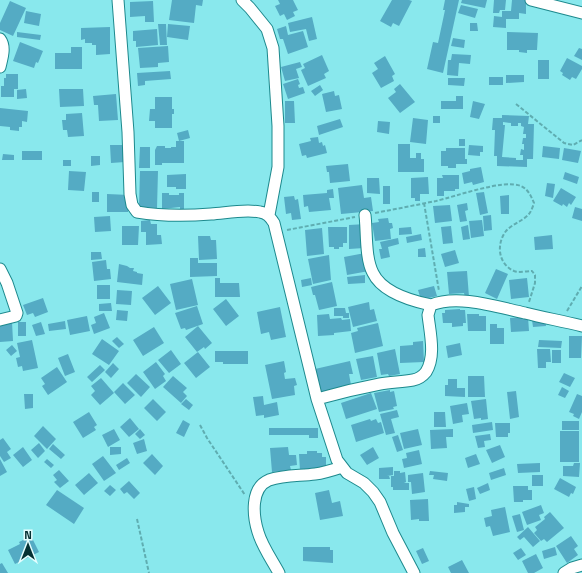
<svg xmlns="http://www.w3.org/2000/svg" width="582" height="573" font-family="'Titillium Web',sans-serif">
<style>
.building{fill:#54abc4;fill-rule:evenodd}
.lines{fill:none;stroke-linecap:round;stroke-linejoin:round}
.minor-casing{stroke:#1d898d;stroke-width:13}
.path{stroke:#5fadb1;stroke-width:2;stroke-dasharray:4 2;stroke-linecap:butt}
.minor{stroke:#fff;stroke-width:11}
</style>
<rect width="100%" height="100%" fill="#89e8ed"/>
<path class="building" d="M172,0H203L202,6L196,5L194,23L169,20Z
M278,0H293L298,10L293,12L295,16L287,20L284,14L280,16L275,6L280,4Z
M392,0H409L412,1L399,26L393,23L391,27L380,21Z
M445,0H459L443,73L427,69L433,42L438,43L445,10H443Z
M462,0H487L485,8L461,3Z
M494,0H506L505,10H500L499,13H493Z
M512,0H526V14L519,13V19H506V28L493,27L494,16L502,17V11H511Z
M10,1L26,8L13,36L0,30V23Z
M153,1L154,22H145V16L130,17V2Z
M461,5L478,9L475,18L458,13Z
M26,11L41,14L39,26L24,23Z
M312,17L317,39L309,41L306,29L290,32L288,23Z
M470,23H477L478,31H470Z
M158,24H166L167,45H160Z
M168,24L190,26L188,40L167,37Z
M286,26L288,35L303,31L308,47L288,54L283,39H280L277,29Z
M110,27V54L96,55V45H92V43H85V39L81,40V28Z
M157,29L158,45L136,47V41H133V31Z
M17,32L41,35L40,40L17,37Z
M507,32L538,33L537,50H527V53L519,52V50H507Z
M453,38L465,40L464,48L451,46Z
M20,42L43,51L38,63L36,62L34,68L13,61Z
M168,46L169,62L158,63V67L140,68L138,48Z
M71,47H82V69H55V53H71Z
M579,48L582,49V60L574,56Z
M452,54L471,55L470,64L459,63L458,76L447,75L448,60H451Z
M322,55L329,71L324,74L326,78L308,86L301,70L305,68L303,64Z
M385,56L395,74L392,76L394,81L381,88L372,73L378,69L374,63Z
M567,58L582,66V69L576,79L572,77L570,80L562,75L563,73L560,71Z
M538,60H549V79H538Z
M300,62L302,67L296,69L299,78L285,81L281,67Z
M170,71L171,79L145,81V85L138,86L137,73Z
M6,74H18V89H14V97H1V86H4V78H6Z
M506,75H524V82L506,83Z
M489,77H503V85H489Z
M448,78H465L464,86L448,85Z
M298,79L300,84L298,85L299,88L303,87L305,93L288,99L283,84Z
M400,84L415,102L400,113L388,98L396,92L394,89Z
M320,85L323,90L315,96L311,91Z
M26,89L27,98L17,99V90Z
M59,89H83L84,106L60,107Z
M334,91L335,96L339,95L342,109L326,112L322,94Z
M116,94L118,120L99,121L98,105H94L93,96Z
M456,96H463V109H441V101H456Z
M155,97H172V109H174V114H172V128H155V121H149L150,109H155Z
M285,101H294L295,123H285Z
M473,101L485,104L479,119L470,117Z
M0,108L28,111L27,122L22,121V127H19V131L10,130V127L0,126Z
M82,113L84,136L68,137L67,130H63L62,120H66V114Z
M502,115L529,116L528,124H534L533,159H527V167L497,166V156H494L495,130H492L493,118H502ZM503,122L511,123V126H518V123H521V126L524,127L523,134H526V138H523L522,144H524V150L521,149L520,155H523V160H516V158L502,157L505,125H503Z
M433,116H440V123H433Z
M413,118L428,120L426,144L410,142Z
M340,119L343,127L319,135L317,126Z
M378,121L390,122L389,134L377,132Z
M188,130L190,138L179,141L177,133Z
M318,137L319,143L322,142L323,146L325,145L327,153L307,158L306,155L302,156L299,144L311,141L310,138Z
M459,139H465V146H459Z
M176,141H184V163H162V165H155V150L157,146H165V148H171V147H176Z
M398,144H410V158H416V153H421V159H424V172H398Z
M110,145H125V162L111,163Z
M469,145L483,146V152H480V156L468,155Z
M543,146L560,148L559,159L542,157Z
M140,147H150V168H139Z
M446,148H465V159H467V164H456V168H448V166H441V151H446Z
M564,148L581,151L578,163L562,160Z
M22,151H42V160H22Z
M3,154L14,155V160H2Z
M91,156H100V165L91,166Z
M63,160H71V166H63Z
M348,164L350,181L330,183L329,172H327L326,166Z
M481,167L484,182L473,185L472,182L464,184L462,173L470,171V169Z
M69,171L86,172L84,191L68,190Z
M140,171H158L157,208L139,207Z
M565,172L579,177L577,184L563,179Z
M186,174V189H176V187H167V175Z
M442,175H459V189H455V191H444V196H437V178H443Z
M428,177L429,194H420V201H415V198H411V178Z
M367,178H379L380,194L367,193Z
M547,183L555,184L553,198L545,196Z
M362,185L364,198L371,197L373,211L341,214L338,188Z
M383,186H390V204H383Z
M561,188L576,197L571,205L569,203L567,207L563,204L562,206L553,201Z
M333,189L334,198H329L331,210L309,212L308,206L304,207L303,195L327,193V190Z
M92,192H99V202H92Z
M484,192L488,213L480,215L476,193Z
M162,193H169V195H179V193H184V209H180V207L162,209Z
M107,194L129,195L128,212H107Z
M509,195V214H501L500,196Z
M294,196L295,200L298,199L301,219L292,220L291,213L286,214L284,197Z
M467,203L468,210L465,211L467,221L460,222L457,205Z
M450,205L452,221L435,223L433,206Z
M575,207L582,209V221L572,218Z
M491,215L492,230L484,231L483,216Z
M110,216L111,231L95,232L94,217Z
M388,218L389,223H392L393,228L390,229L391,239L375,241L372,223L379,222L378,219Z
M150,220L151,224H157V235H161L162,244L146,245V232H141V221Z
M482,220L484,236L471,238L469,221Z
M366,224L364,248L349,249V225Z
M468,225L470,239L463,240L461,227Z
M122,226H139L138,245H122Z
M451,226L453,243L443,244L441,227Z
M328,227H347V243H343V247H339V249H334V247H329Z
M411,227L412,234L399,235V228Z
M322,228L324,254L307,256L305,230Z
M421,234L422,240L407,243L406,237Z
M552,235L553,249L535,250L534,237Z
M198,236H210L211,240H216L217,259L199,260Z
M398,238L399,244L388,247L390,257L381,259L379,249H382L380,242Z
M425,248L426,257H418V249Z
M455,250L459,263L445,267L441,254Z
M91,252H101L102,259L91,260Z
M365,253L369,271L347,275L344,257Z
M329,255L331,280L313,284L308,259Z
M190,258H198V263H217V276L190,277Z
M106,260L107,269H110L111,279L94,281L92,262Z
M119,264L127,266L130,268H134L133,271L137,272V273L143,274L142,285L117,282Z
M496,269L508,274L497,299L485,293Z
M467,271L469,297H465L464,293L449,294L447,272Z
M365,275V283L348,284L347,277Z
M215,278H220V283H239L240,297H215Z
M311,278L312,285L302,287L301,280Z
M527,278L529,297L511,299L509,280Z
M192,279L198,305L176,310L170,284Z
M332,282L337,306L319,310L315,295H313L311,287Z
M97,285H110V299H97Z
M158,286L171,303L155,315L142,298Z
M434,286L437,296L421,300L418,290Z
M117,290L132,291L131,305L116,304Z
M43,298L48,312L35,317L33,313L27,315L23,305Z
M226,299L239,316L226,326L213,309Z
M369,302L370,310L374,309L377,321L353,327L348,307Z
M111,303L112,311H99V304Z
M197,306L203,324L186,330L185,328L181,329L175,313Z
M280,307L286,337L271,340L269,332L261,334L257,312Z
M334,308H345L346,313H349V318H343V316H334Z
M460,309V310H465L466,323H463V326L452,327V323H443L442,313H445V310Z
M117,310L128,311L127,321L116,320Z
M104,313L110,328L94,334L91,325L96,323L94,317Z
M329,314L330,319L341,318L342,320L350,319L351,331L334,333V335L318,336L317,315Z
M467,314H479V316H486V331H468Z
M87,316L90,331L70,335L67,320Z
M528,317L529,331L511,332L510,318Z
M545,319L546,326L533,327L532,320Z
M65,321L66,329L49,331L48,324Z
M0,322H12L13,341L0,342Z
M18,322H26V336H18Z
M41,322L45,334L36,336L32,325Z
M378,323L383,346L355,353L351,333L358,331L357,328Z
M490,324H497V328H504V344H490Z
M198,326L212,343L205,349L204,347L197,352L185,337Z
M154,327L164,343L143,356L133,340Z
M569,336H582L581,358H569Z
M117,337L124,344L119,348L112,341Z
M102,339L119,351L109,365L92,354Z
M32,340L38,368L23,371L22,366L18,367L16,358L20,357L17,343Z
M539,340L562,341L561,348L538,347Z
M423,341L424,362L400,363V346L413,345V342Z
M460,343L462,355L448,358L446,346Z
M12,345L17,351L11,356L6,350Z
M395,349L400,374L389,376L388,374L381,375L377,353Z
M537,349H550L551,362H546V368H538Z
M171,350L181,364L169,373L158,360Z
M552,350H561V363H552Z
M215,351H248V364H223V362H215Z
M198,352L210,367L196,378L184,363Z
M68,354L75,372L65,376L58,358Z
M373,356L377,377L361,380L356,359Z
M284,361L286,372L284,373L285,379L295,378L297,385L294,386L295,395L272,399L265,365Z
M350,361L353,374H349L351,385L320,392L315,369Z
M156,362L165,374L163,376L166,381L155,389L143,372Z
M113,363L119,369L111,378L105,372Z
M100,365L105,370L92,382L87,377Z
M57,367L67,382L48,395L42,386L45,384L41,378Z
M564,373L575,378L570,387L559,382Z
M136,374L150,387L141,397L127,383Z
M173,376L187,388L183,392L187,396L181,403L163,387Z
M468,376H484L485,397H468Z
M101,378L114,393L100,405L91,395L95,391L91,386Z
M448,379H457V388H465V397L445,396V385H448Z
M123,383L135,395L125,404L114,392Z
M562,387L569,391L565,398L558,395Z
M390,390V392L394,391L397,406L393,407L394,409L379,412L374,393Z
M516,391L519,417L510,419L507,392Z
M371,393L377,409L346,419L341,403Z
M24,394H33V408L25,409Z
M577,394L582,396V412L579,419L573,416L574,414L569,412Z
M263,396L264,405L277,402L279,415L264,418V415L256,416L253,397Z
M153,399L166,412L157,421L144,408Z
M186,399L193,405L189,410L181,404Z
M486,399L488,419L481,420V418L474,419L471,401Z
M467,403L469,414L462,415L463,422L453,424L450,406Z
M397,410L399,417L391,419L395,433L386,435L380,414Z
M89,412L97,425L94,427L96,430L83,438L73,422Z
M434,412H445L446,427H434Z
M130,418L139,429L129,437L120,427Z
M370,419L371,421L376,419L378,423L381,422L384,433L356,442L351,425Z
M183,420L190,424L184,437L176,433Z
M562,421H579V430H562Z
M492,422L493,430L473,433L472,425Z
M495,423H510V433H508V437H496Z
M43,426L56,439L47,449L34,436Z
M269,428H318V438H309V435H269Z
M114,429L120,440L108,447L102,435Z
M140,429L145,435L140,439L135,434Z
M418,429L422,445L404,449L400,433Z
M453,429V437H446L447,448L431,449L430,430Z
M560,431H579V462H560Z
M490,434L491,440L484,441L485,447L478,448L475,436Z
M398,435L403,450L397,452L392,437Z
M3,438L11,449L7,452L11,458L4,462L0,456V440Z
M144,439L147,451L137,454L133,443Z
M39,443L45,451L38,458L31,450Z
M53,444L65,455L61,459L49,449Z
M500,445L505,457L492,463L486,450Z
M23,447L32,460L23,467L13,455Z
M110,447H121V454L110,455Z
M288,447L289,455H296L297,465L290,466L291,470L272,472L270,448Z
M373,447L379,458L367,465L360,455Z
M419,450L422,464L404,468L402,459L407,458L406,453Z
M307,451H317V453H322V457H326V469L300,471L299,454H307Z
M152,454L163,466L155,475L143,463Z
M476,454L480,464L468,468L465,458Z
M103,456L116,473L104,481L92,464Z
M127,458L130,463L119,470L116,465Z
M0,459L7,472L0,476Z
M47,459L54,465L51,468L44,462Z
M540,463V472L518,473L517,464Z
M574,463H580L579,477L563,476V466H573Z
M393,467V475L387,476H389L390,479H379V468Z
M504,468L506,475L491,480L489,473Z
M59,470L69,481L60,488L54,482L57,480L53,475Z
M394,471H400V473L405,472L406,482L404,483H409V490H393V487H391V476H394Z
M430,471L448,473L447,481L433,479L434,475H429Z
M89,473L98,483L84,495L75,485Z
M423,473L425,492L412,494L411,482H408V475Z
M532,475H543V486H532Z
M560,478L576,487L573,494L571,493L569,497L554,489Z
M129,481L140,493L134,499L127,492L124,494L120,489Z
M488,483L490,490L480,494L477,488Z
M110,485L116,490L110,496L104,491Z
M513,486H528V490H532V500H523V502H514Z
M474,487L476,499L469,501L466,489Z
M57,490L84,508L74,524L46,505Z
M329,490L332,503L340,501L343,516L320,520L315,493Z
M428,499L429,521H419V519L411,520L410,500Z
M457,502L469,504V507H465V512L454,513V505H457Z
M541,505L544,513L539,515L541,520L527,525L522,512Z
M505,507L510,532L493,536L490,526L486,527L484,518L492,516L491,510Z
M550,512L564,528L547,542L544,539L541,541L534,533L537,530L535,527L545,519L544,517Z
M520,514L524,530L517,532L512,516Z
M528,527L540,541L533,547L524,537L520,540L517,537Z
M31,536L39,552L15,564L8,550L20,544L19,542Z
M571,536L578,546L574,549L578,555L567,563L556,546Z
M303,547H330V550H333V563L303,561Z
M555,547L557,555L544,559L542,551Z
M423,548L429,561L422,564L416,551Z
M521,548L526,555L518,560L513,553Z
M536,554L543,568L534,573H528L522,561Z
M462,560L469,573H451L448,567Z
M2,563L8,573H0V564Z"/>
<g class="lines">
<defs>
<path id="minor" d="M118,0L128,132L130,194L132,205L137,212C161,216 186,216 211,214C226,213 245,209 260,212C267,213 270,217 274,223L317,399L337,460L347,473L364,483L373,492L380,502L393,533L414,573
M242,0L250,8L267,29L273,48L278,126V167L269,215
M531,0L582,13
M0,39C6,47 2,58 0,67
M365,215C367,232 365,258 373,273C382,292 412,301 431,305
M0,269L7,283L17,313L16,316L0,320
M317,399C338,393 359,388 380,384C391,382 402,382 413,380C419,379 422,377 426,372C436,356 430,333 428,315L431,305C458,294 497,307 525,313C544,318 563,321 582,326
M279,573C272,560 262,546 258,532C253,516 250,488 269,480C284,475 300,476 315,474C324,473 333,470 342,467
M564,573L572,568L582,565"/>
</defs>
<use href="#minor" class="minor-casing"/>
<path class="path" d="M516,104L564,143L573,145L582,140
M424,203L439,291
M375,213C396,209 416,205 436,201C457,196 503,179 521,186C528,189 531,196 534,203C533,206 531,212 529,214C523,221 512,224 506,231C496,244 498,264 514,271C519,273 527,271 532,271L535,275V283L529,302
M287,230L355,217
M567,311L582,286
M200,425L207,438L245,495
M137,519L149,573"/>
<use href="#minor" class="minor"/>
</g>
<g transform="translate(28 545)" stroke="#e3fdfe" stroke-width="3" paint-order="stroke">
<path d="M0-3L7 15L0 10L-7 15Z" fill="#053133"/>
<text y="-6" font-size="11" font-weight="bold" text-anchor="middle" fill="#053133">N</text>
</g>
</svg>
